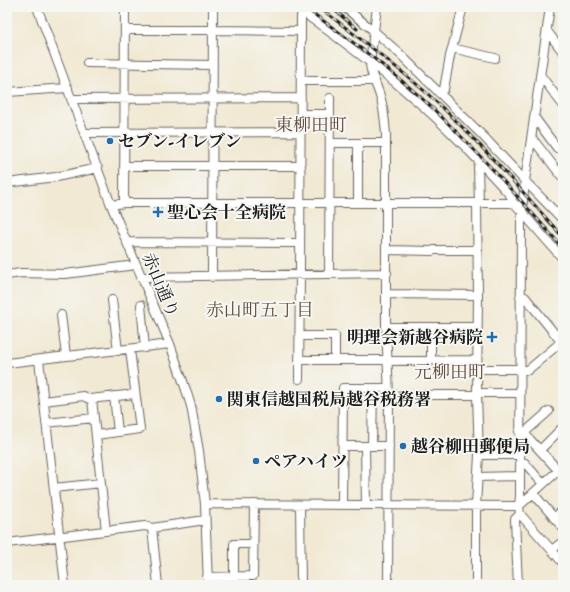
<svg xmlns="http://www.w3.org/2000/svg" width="570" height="592" font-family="'Sorts Mill Goudy','Noto Serif JP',serif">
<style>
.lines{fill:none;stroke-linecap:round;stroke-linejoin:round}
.minor-casing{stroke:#67645c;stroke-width:10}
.minor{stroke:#fff;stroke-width:8}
.rail-casing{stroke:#1c1c1c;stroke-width:3}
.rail{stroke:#f6f6f2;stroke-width:1.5;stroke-dasharray:4.5;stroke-linecap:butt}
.poi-dot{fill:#1f6fb2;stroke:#f6f6f2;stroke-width:1.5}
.labels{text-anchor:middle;stroke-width:4;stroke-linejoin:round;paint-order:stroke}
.poi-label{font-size:17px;font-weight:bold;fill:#1c1c1c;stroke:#f6f6f2;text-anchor:start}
.street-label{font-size:17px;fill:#1c1c1c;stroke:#f6f6f2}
.neighbourhood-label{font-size:18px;fill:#664c3f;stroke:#f6f6f2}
</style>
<rect width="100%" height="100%" fill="#f6f6f2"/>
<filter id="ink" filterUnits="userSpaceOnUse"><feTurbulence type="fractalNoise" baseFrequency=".025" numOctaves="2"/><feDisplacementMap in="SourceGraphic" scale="8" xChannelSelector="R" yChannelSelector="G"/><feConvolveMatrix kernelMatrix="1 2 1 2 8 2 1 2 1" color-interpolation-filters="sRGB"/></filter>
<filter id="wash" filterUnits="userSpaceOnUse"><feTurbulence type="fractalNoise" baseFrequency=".012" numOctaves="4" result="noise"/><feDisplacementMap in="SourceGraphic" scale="16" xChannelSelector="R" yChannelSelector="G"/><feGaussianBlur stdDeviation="0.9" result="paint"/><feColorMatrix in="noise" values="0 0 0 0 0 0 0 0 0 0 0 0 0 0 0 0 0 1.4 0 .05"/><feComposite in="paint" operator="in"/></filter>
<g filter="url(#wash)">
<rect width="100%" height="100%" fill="#f1e9d3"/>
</g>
<g filter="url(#ink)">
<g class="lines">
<defs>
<path id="minor" d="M37,7L111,205L170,344L186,390L191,406L199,451L205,504L208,585
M296,7C335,36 375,64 411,96C447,126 479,161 510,195L512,198L511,203
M344,7L374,31L399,53L484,137L525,181L563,220
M377,7L370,63C370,74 377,85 380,96C384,108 385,121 386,134V327L389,395L388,585
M506,7H508
M550,7L525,181L521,221L520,496L519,506L520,514L563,563
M125,30H213L301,31
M547,31L563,52
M452,48L495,58
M87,63L213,65
M541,76L563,105
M301,81H375
M7,92L68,88
M439,93L444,89L450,56L463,7
M71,99L301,98
M301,114H330
M535,118L557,148L563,143
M84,133L301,132
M532,138L563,178
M331,143H386
M358,143V203
M124,166H301
M7,183L56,177L98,168
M124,203L125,7
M477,203L478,295
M479,203L478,167L480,163
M111,205L124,203H511L515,204L563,259
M127,242L300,243
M387,250L432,251
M434,250H478
M329,274L330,98
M7,275L21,273L65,274L136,265
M141,277L387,273
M212,277L213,7
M387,294L478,295L477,395L479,455L476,505V585
M520,297H525L563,344
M112,300L118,351
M141,305L145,348
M61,315L66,356
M386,327H477
M300,336H335V360
M39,360L65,585
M299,360H387
M387,361L477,360
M431,361V327
M7,363L170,344
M477,369H520
M520,370H528L561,342
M299,379L300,275L301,16L304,13
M477,393H520
M389,395H477
M114,396L118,432
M92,399L106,531
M44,401L83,396L90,399L135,394
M46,423L94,418
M519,431L524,433L558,470
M524,433L549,411
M96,435L140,429L130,350
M343,446H389
M365,446L366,505
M372,446L373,388
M540,450L563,427
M479,455H520
M520,462L525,463L543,484
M478,477L520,476
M54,488L101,483
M533,493L563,528
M205,504L519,506L563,466
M300,505L301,585
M342,505L343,388H388
M554,518L563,510
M152,528L158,585
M7,543L145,526L152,528L205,520
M552,550L563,541
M234,576V544H253
M207,577L253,576L254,504
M518,585L515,519L520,514"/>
</defs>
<use href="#minor" class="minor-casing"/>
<use href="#minor" class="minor"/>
<defs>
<path id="rail" d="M304,7C346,37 388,67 426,102C475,148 519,198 563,248
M319,7C356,36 395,64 430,96C478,140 520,189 563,237
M331,7L357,29"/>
</defs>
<use href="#rail" class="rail-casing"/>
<use href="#rail" class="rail"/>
</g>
</g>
<g class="poi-dot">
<circle cx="110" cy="141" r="4"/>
<path d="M156 206h4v4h4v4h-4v4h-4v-4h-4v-4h4z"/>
<path d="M490 331h4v4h4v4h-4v4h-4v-4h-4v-4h4z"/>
<circle cx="219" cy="399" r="4"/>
<circle cx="403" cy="446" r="4"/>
<circle cx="256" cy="461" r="4"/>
</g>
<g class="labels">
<g class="poi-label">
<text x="118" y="147">セブン-イレブン</text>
<text x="167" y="218">聖心会十全病院</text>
<text x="483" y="343" text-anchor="end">明理会新越谷病院</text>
<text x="227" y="405">関東信越国税局越谷税務署</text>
<text x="411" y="452">越谷柳田郵便局</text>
<text x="264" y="467">ペアハイツ</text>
</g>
<g class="street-label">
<text transform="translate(161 285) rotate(67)" y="6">赤山通り</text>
</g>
<g class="neighbourhood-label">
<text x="311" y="131">東柳田町</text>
<text x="260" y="316">赤山町五丁目</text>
<text x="450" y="378">元柳田町</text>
</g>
</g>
<rect width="570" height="592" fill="none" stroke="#f6f6f2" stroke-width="24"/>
</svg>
